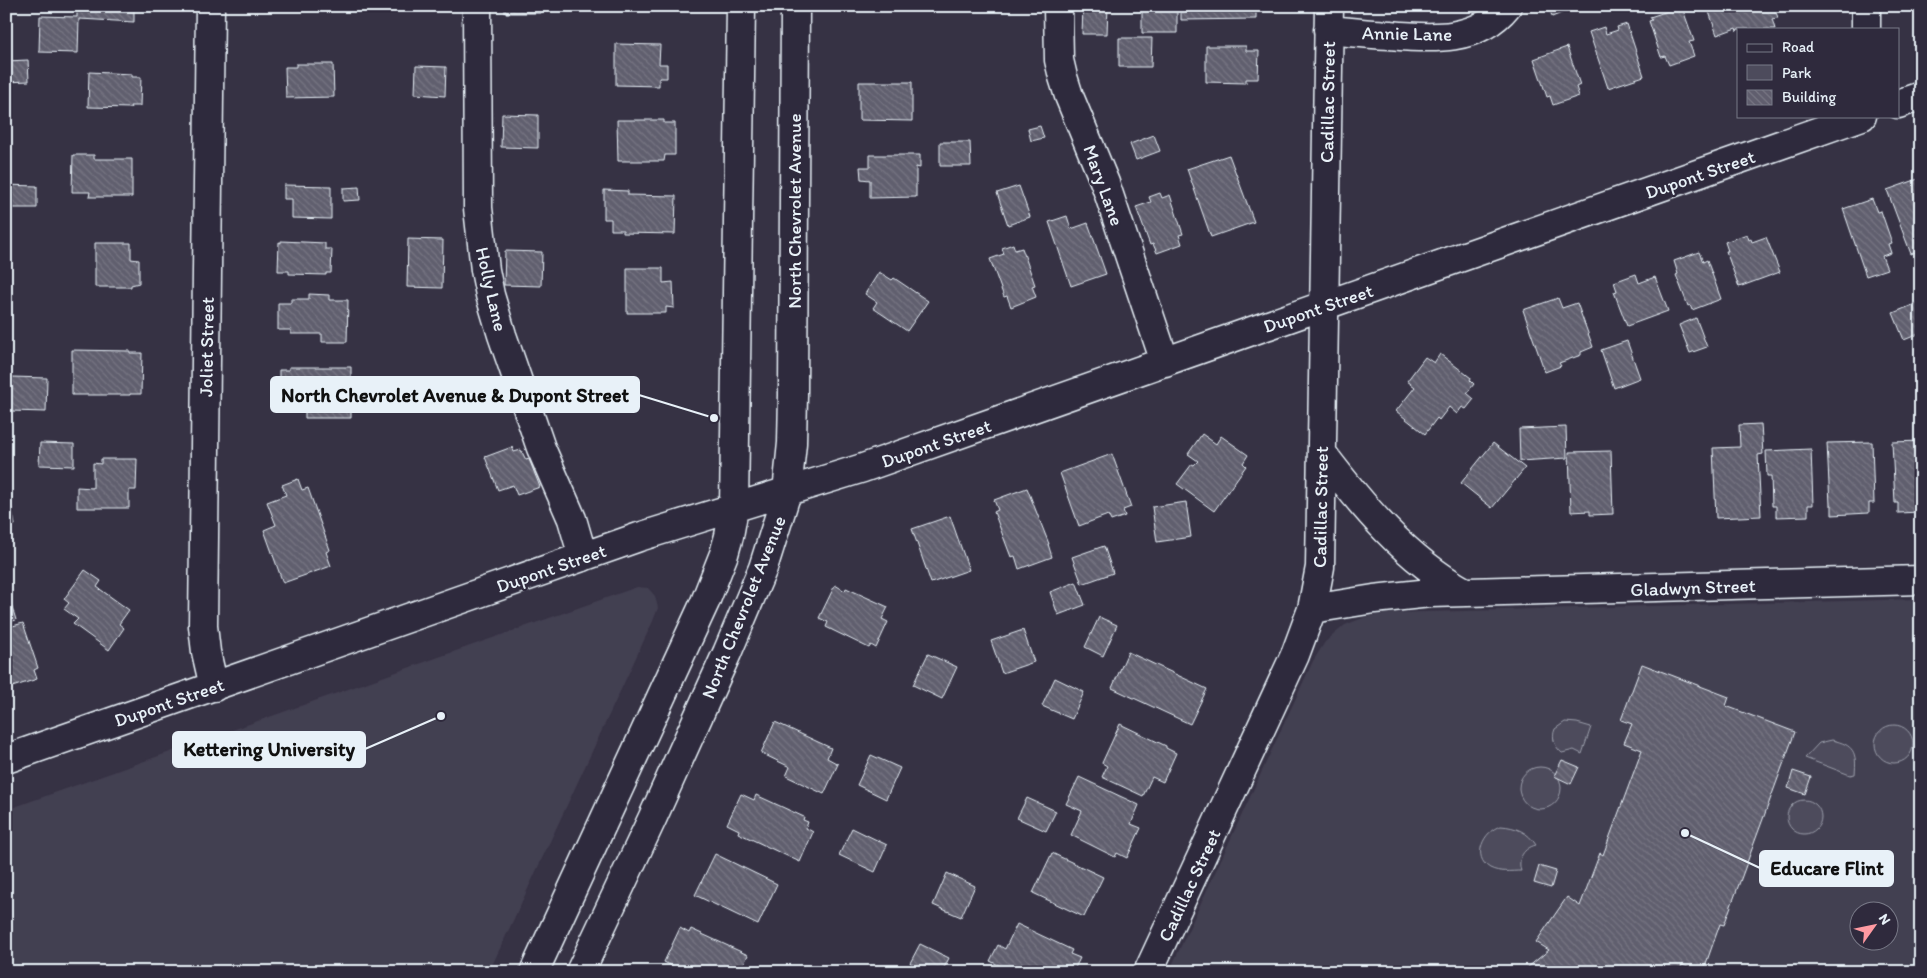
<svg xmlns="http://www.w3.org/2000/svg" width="1927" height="978" font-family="Itim,sans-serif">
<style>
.built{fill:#433f51;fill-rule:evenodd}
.green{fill:#4d4b5c;stroke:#9a9eaa}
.building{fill:url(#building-back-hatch);stroke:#e8f1f8}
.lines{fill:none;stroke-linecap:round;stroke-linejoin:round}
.minor-casing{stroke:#e8f1f8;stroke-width:31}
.minor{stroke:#2f2a3d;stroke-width:28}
.labels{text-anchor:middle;stroke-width:4.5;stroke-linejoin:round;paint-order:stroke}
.street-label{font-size:19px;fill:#e8f1f8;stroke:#2f2a3d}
.leader{fill:none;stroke:#e8f1f8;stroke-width:2}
.callout-dot{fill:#e8f1f8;stroke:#2f2a3d;stroke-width:2}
.callout{fill:#e8f1f8;stroke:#e8f1f8;stroke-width:2}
.callout-label{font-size:20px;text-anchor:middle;font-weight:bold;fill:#111}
</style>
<defs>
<pattern id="building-back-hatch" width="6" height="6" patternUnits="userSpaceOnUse" patternTransform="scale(1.25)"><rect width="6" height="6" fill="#605e6e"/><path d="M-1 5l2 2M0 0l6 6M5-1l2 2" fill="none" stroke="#777683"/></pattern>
</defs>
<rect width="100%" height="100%" fill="#363244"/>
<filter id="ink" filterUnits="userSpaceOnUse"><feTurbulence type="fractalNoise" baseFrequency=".02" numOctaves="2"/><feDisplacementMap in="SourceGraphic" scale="10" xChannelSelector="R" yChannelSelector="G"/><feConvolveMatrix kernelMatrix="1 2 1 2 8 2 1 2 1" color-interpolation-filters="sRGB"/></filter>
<g filter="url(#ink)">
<path class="built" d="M637,587L648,588L655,596L658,608L653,621L489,972H6V810Z
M1921,599V972H1169L1313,661L1325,642L1345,625L1365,617L1387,613ZM1860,910H1890V940H1860Z"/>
<path class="green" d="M1565,722L1577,723L1591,727L1582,754L1574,750L1562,753C1555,747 1551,738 1555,729Z
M1875 744a19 19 0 1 1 38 0a19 19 0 1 1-38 0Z
M1832,740C1854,745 1857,752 1855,774L1850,775L1805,758L1819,743Z
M1519 788a21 21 0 1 1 42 0a21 21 0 1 1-42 0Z
M1787 817a17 17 0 1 1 34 0a17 17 0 1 1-34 0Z
M1501,826C1516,827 1528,832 1536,845C1524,848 1517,858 1521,871C1511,871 1500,873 1490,868C1471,857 1484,830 1501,826Z"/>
<path class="building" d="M77,6H134V22L79,19L78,53L39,52L40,16L77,17Z
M505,6H542L541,13H505Z
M602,6H671V8H602Z
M1083,6H1108L1107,34H1082Z
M1142,6H1177V33H1142Z
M1181,6H1256V19L1181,20Z
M1549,6H1562L1564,12L1552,17Z
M1707,6H1774L1778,18L1772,19L1775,29H1738L1737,31L1736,28L1717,35Z
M1677,8L1679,12L1683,10L1694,41L1689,42L1694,56L1669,65L1665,56L1661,57L1649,21L1652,20L1650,17Z
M1627,24L1644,76L1608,88L1589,32L1604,27L1606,34L1618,30L1617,27Z
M1119,38H1152L1151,67H1119Z
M616,44L660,45L659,64H667V78H659V86L616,85Z
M1206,46H1246V51H1259L1258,79H1246V83L1206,82Z
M1567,47L1580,85L1576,87L1579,96L1553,105L1550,96L1547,97L1534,59Z
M28,60L29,81L6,82V61Z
M296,64H333L334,97L286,98L285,67H296Z
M416,66L446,67L445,96L415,94Z
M89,72L132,74V77H141L140,106H130L131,108L88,107Z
M859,82H912V121L859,120Z
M502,114L538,115V148L501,147Z
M617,120H664V123H675V155H665L664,161H618Z
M1040,126L1044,138L1031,141L1028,129Z
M1154,135L1160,151L1136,160L1130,144Z
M940,142H970L971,166H940Z
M73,155H94V159H132V197H89L90,192H72Z
M870,155H920V168L916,167V197L870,198V180L861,179L860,167H870Z
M1229,155L1254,222L1211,237L1187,169Z
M1921,178V250L1911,254L1887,190Z
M6,185L37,186V208H6Z
M284,185L331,186V219L292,218V199H284Z
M1019,186L1030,217L1008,225L997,193Z
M359,187L360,200L343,201V188Z
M604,190L628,191V195L676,196L675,234L623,233V230H611V219H604Z
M1160,193L1162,198L1170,195L1183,234L1179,235L1182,244L1157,253L1153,244L1150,245L1136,207L1151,202L1149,197Z
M1872,199L1877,212L1881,211L1892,243L1888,244L1891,253L1882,256L1887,269L1866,276L1843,209Z
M1067,216L1071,229L1088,223L1106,274L1071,286L1049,222Z
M1747,234L1749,240L1751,239L1752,242L1766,237L1780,272L1739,287L1726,251H1728L1725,242Z
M408,239L443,240L442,288L407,287Z
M281,241L325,243V249H332L331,273H326V275L289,274V271H278L279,242L281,243Z
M95,243H131V259L139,260V283L131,285V287H95Z
M1013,244L1015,250L1022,248L1035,285L1032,286L1036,297L1011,307L1007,296L1004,297L990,259L1004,254L1002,248Z
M505,251L542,252L541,286L504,285Z
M1699,252L1703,262L1707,260L1721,299L1692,310L1690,305L1688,306L1676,275L1678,274L1674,261Z
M627,268H663V283L673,282L674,308L666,307V313H627Z
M879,272L892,280L894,278L928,301L907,331L873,308L877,302L865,294Z
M1636,274L1639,283L1655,277L1668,311L1627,326L1614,292L1617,291L1614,282Z
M309,294L329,295V300H348L347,342H322V334H291V330H278V303H291V299H309Z
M1558,298L1562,308L1577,303L1593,347L1581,352V355L1559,363L1561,366L1545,372L1523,310Z
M1920,302L1921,333L1904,340L1893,313Z
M1696,318L1707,347L1690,353L1679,325Z
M1627,341L1640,378L1614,388L1601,350Z
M72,350L130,351V353H142L141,394H130V395H72Z
M1440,354L1471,378L1470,380L1474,384L1467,393L1474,399L1466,409L1462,407L1457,414L1449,407L1439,420L1437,418L1425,434L1396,411L1415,387L1407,381L1425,357L1434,363Z
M289,367H351V390L357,391V402L351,401V418H305V401H289V398H279V370H289Z
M12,377L47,378L46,412L11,411Z
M1761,424L1763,454L1758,455L1761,516L1716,518L1713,448L1740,447L1739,425Z
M1566,427L1567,458L1520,461L1519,429Z
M1202,434L1216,444L1221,436L1248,455L1243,463L1246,466L1214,511L1177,484L1192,464L1194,465L1198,461L1188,454Z
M1921,441V512L1898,513V503H1895L1892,442Z
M1872,442L1874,503H1869V513L1832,515V505H1830L1827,443Z
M40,443L74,444V466L39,465Z
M1493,443L1525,468L1492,508L1461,483Z
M512,447L514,452L521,450L526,460L529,459L540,487L517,495L513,485L498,490L485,457Z
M1811,449L1813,505H1808V516L1776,517V506H1772L1771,476H1767L1766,451Z
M1611,451L1613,514L1590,515V511L1571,512L1569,452Z
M1112,454L1131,507L1123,510L1125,516L1111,521L1108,515L1079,526L1060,473Z
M101,459H137L136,490H129V508H77V487L93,488V463L101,464Z
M298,479L302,490L308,488L330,550L326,552L331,566L283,583L264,530L276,525L267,502L286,495L282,485Z
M1027,488L1049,544H1048L1052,557L1019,569L1015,556L1011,557L994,512L998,510L994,500Z
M1186,502L1191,537L1157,542L1152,507Z
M11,503L15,525L6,527V504Z
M950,516L969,570L931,583L912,529Z
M1104,546L1113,573L1082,584L1072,557Z
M85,570L101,581L97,587L129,610L119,624L124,628L109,650L73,624L78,619L64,609L69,603L64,599Z
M1076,582L1085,605L1058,615L1050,592Z
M835,585L845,591L846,588L888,607L882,619L888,622L876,648L871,645L869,648L826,627L828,622L819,618Z
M9,597L16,620L6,623V598Z
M1099,617L1117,625L1103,656L1085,647Z
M23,623L38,668L34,670L37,679L6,689V628Z
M1023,630L1034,662L1002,673L991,641Z
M1128,652L1207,689L1190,724L1112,688Z
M928,654L957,667L942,699L913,685Z
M1642,664L1729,697L1726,706L1795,732L1724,925L1720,924L1703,972L1682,965L1679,971L1680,972H1522L1549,950L1536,942L1567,897L1580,906L1600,853L1603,855L1642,750L1624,743L1632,724L1621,720Z
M1055,678L1084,692L1072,719L1042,706Z
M775,722L831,748L827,758L838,764L824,794L786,776L790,767L761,753Z
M1120,724L1166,746V748L1176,753L1163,782L1152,777L1143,796L1102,777L1107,766L1102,763Z
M871,755L900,768L886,799L857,785Z
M1562,760L1579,767L1571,784L1554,776Z
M1793,771L1811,777L1805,794L1788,788Z
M1079,777L1139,805L1131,824L1141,828L1127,858L1117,853L1115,857L1071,835L1082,811L1066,804Z
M741,794L754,800L756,795L804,817L803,820L808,822L806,828L813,832L800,862L738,833L739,830L727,824Z
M1027,798L1056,811L1046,831L1017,818Z
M852,828L887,845L875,872L839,855Z
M1052,853L1103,877L1084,917L1033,893Z
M715,854L777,884L758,925L695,895Z
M1539,866L1556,871L1551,888L1534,883Z
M947,873L975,886L961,917L933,905Z
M1017,924L1072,950L1070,954L1080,958L1073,972H1013L990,961L998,945L1005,949Z
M680,928L689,933L691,929L748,955L740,972H678L672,969L674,967L664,962Z
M920,944L949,958L942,972H928L910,963Z"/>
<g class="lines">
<defs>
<path id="minor" d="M210,6L203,626L206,652L214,687
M477,6L478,208L485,270L490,295L502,335L541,448L572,519L583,557
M1058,6L1059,60L1063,77L1069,96L1105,183L1165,362
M1866,29V6
M1328,30C1349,32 1369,34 1390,35C1432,39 1478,42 1507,6
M1898,104L1921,96
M1322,453C1363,507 1405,558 1465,592
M1312,609L1374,599L1430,593L1921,580
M6,759L639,537L863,468L1862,116
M534,972L705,602L724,554L729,536L734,508L741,6
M580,972L652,819L727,653L763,568L787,492L792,443L793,395L795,6
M1148,972L1295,655L1312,609L1320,567L1329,6"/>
</defs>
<use href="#minor" class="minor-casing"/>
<use href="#minor" class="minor"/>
</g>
</g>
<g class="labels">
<g class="street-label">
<text transform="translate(1407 33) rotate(1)" y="7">Annie Lane</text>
<text transform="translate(1327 102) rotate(-89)" y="7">Cadillac Street</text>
<text transform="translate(1700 174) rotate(-19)" y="7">Dupont Street</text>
<text transform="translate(1104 185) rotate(70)" y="7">Mary Lane</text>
<text transform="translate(794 211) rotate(-90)" y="7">North Chevrolet Avenue</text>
<text transform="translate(492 289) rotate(77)" y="7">Holly Lane</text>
<text transform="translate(1318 308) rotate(-19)" y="7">Dupont Street</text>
<text transform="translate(206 347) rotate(-89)" y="7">Joliet Street</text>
<text transform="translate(936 443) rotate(-19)" y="7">Dupont Street</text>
<text transform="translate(1320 507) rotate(-89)" y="7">Cadillac Street</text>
<text transform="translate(551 568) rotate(-19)" y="7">Dupont Street</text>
<text transform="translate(1693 587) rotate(-2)" y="7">Gladwyn Street</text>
<text transform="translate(743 607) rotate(-68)" y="7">North Chevrolet Avenue</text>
<text transform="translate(169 702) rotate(-19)" y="7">Dupont Street</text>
<text transform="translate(1189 885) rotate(-65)" y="7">Cadillac Street</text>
</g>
</g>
<path class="leader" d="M714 418L639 395M441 716L365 749M1685 833L1760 868"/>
<g class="callout-dot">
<circle cx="714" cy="418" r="5"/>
<circle cx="441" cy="716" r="5"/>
<circle cx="1685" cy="833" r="5"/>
</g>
<g class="callout">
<rect x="271" y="377" width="368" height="35" rx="5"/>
<rect x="173" y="732" width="192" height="35" rx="5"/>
<rect x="1760" y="851" width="133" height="35" rx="5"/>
</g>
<g class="callout-label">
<text x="455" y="402">North Chevrolet Avenue &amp; Dupont Street</text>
<text x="269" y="756">Kettering University</text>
<text x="1827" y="875">Educare Flint</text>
</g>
<rect width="1927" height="978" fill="none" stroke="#2f2a3d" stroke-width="25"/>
<rect x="12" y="12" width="1902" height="953" fill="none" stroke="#e8f1f8" stroke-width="2" filter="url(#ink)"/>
<rect x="1737" y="28" width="162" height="90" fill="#2f2a3d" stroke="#797a88"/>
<rect x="1747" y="44" width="25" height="8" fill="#2f2a3d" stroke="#797a88"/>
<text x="1782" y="52" font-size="15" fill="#e8f1f8">Road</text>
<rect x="1747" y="65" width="25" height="15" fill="#4d4b5c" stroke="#797a88"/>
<text x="1782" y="78" font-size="15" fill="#e8f1f8">Park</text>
<rect x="1747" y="90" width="25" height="15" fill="url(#building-back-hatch)" stroke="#797a88"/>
<text x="1782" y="102" font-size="15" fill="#e8f1f8">Building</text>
<g transform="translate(1874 926) rotate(57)"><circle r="24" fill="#2f2a3d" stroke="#797a88"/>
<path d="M0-4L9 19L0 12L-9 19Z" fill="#ff9aa2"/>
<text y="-8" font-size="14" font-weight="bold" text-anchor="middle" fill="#e8f1f8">N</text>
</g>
</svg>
